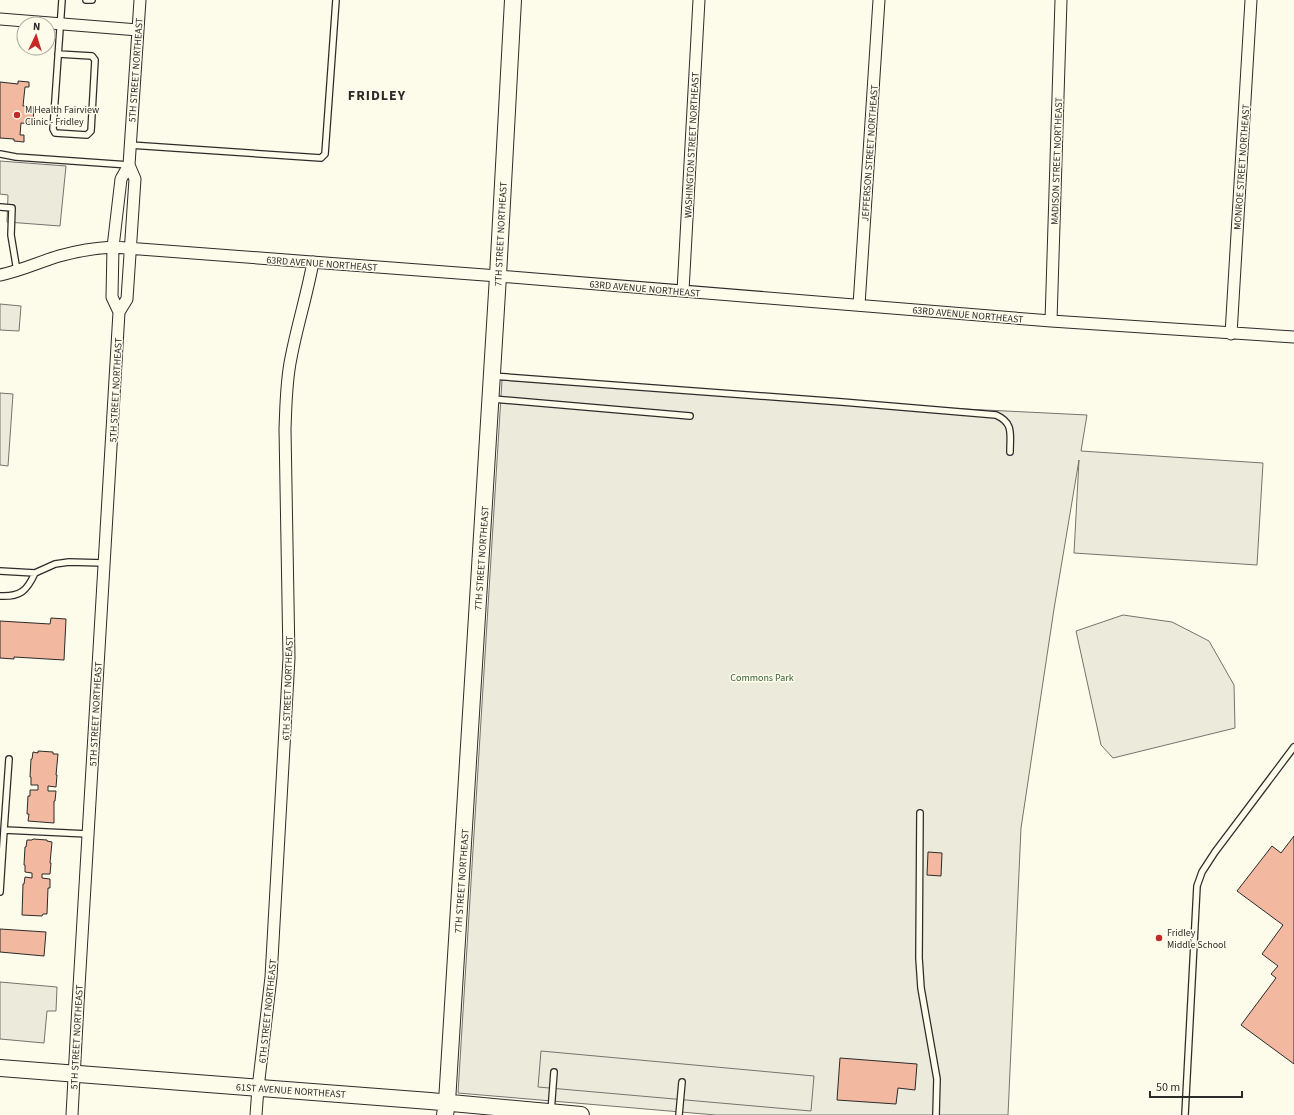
<svg xmlns="http://www.w3.org/2000/svg" width="1294" height="1115" font-family="'Source Sans 3',sans-serif">
<style>
.green{fill:#ecebdb;stroke:#74746e}
.parking{fill:#eceadb;stroke:#74746e}
.building{fill:#f2b8a0;stroke:#2b2b2b}
.lines{fill:none;stroke-linecap:round;stroke-linejoin:round}
.lane-casing{stroke:#2b2b2b;stroke-width:8}
.street-casing{stroke:#2b2b2b;stroke-width:13}
.secondary-casing{stroke:#2b2b2b;stroke-width:18}
.lane{stroke:#fdfbea;stroke-width:5.5}
.street{stroke:#fdfbea;stroke-width:11}
.secondary{stroke:#fdfbea;stroke-width:16}
.poi-dot{fill:#c62828;stroke:#fdfbea;stroke-width:1.5}
.labels{text-anchor:middle;stroke-width:3;stroke-linejoin:round;paint-order:stroke}
.street-label{font-size:10px;fill:#2b2b2b;stroke:#fdfbea}
.poi-label{font-size:10px;fill:#2b2b2b;stroke:#fdfbea;text-anchor:start}
.park-label{font-size:10px;fill:#34623c;stroke:#fdfbea}
.district-label{font-size:14px;font-weight:bold;letter-spacing:1px;fill:#2b2b2b;stroke:#fdfbea}
</style>
<rect width="100%" height="100%" fill="#fdfbea"/>
<path class="green" d="M502,380L863,404L1087,415L1081,451L1263,463L1257,565L1074,553L1079,460L1054,609L1021,828L1008,1115H716L458,1093Z
M1123,615L1172,622L1209,641L1234,685L1235,728L1113,758L1101,745L1076,631Z"/>
<path class="parking" d="M0,161L66,166L60,226L7,222L8,195L0,194Z
M0,304L21,306L19,331L0,330Z
M0,393L13,394L8,466L0,465Z
M0,982L57,987L56,1011H47L44,1043L0,1039Z
M541,1051L814,1076L811,1111L538,1087Z"/>
<path class="building" d="M18,81L29,82V87H25L23,106L34,107L33,124L21,123L20,135H24V142L14,141V139L0,138V82L18,84Z
M51,618L66,619L64,660L14,657V659L0,658V621L50,624Z
M38,751L53,752V754H58L56,775H57L56,787L48,786V791H56L55,801H54V823L28,821L29,814H27L28,796H30V790H38V785H31V777H30L31,759H32L33,752L38,753Z
M1294,836V1064L1241,1025L1276,978L1271,974L1278,966L1262,954L1283,925L1237,891L1272,846L1281,853Z
M33,839L47,840V841L52,842L50,863H51L50,874H42V878L50,879V888H48L47,914H43L42,916L22,915L23,884H24L25,877L32,878V873L25,872V865H24L25,847H26L27,840H32Z
M928,852L942,853L941,876L927,875Z
M0,929L46,932L44,956L0,952Z
M840,1058L917,1064L915,1090L898,1088L896,1104L837,1100Z"/>
<g class="lines">
<defs>
<path id="lane" d="M86,0H92
M58,54L92,56L95,60L91,131L87,135L55,133L53,129L62,0
M130,145L321,158L325,154L336,0
M0,154L16,157L129,165
M0,207L12,208L11,235L17,271
M492,376L842,402L996,415C1014,423 1010,434 1010,452
M493,399L690,416
M0,571L35,573L55,564L69,562L104,563
M0,596C20,597 27,591 35,573
M9,759L4,830L88,834
M920,813L919,958L921,988L937,1079L936,1115
M0,892L4,830
M551,1112L554,1072
M679,1115L682,1082
M1185,1115L1197,886L1202,872L1215,852L1294,747"/>
<path id="street" d="M0,19L138,30
M0,275C21,271 39,262 59,256C77,251 95,248 113,247L498,276L1051,321L1294,337
M683,291L699,0
M859,305L879,0
M119,312L112,297L113,247L121,179L129,165L140,0
M1051,321L1061,0
M1231,334L1251,0
M72,1115L78,1004L119,312L127,299L135,179L129,165
M256,1115L258,1088L271,977L289,658L285,429C286,405 286,381 291,358C297,326 307,295 313,262"/>
<path id="secondary" d="M0,1068L430,1101L581,1115
M445,1115L447,1102L498,276L513,0"/>
</defs>
<use href="#lane" class="lane-casing"/>
<use href="#street" class="street-casing"/>
<use href="#secondary" class="secondary-casing"/>
<use href="#lane" class="lane"/>
<use href="#street" class="street"/>
<use href="#secondary" class="secondary"/>
</g>
<g class="poi-dot">
<circle cx="17" cy="115" r="4"/>
<circle cx="1159" cy="938" r="4"/>
</g>
<g class="labels">
<g class="street-label">
<text transform="translate(135 70) rotate(-86)" y="4">5TH STREET NORTHEAST</text>
<text transform="translate(691 145) rotate(-87)" y="4">WASHINGTON STREET NORTHEAST</text>
<text transform="translate(869 153) rotate(-86)" y="4">JEFFERSON STREET NORTHEAST</text>
<text transform="translate(1056 161) rotate(-88)" y="4">MADISON STREET NORTHEAST</text>
<text transform="translate(1241 167) rotate(-86)" y="4">MONROE STREET NORTHEAST</text>
<text transform="translate(500 234) rotate(-87)" y="4">7TH STREET NORTHEAST</text>
<text transform="translate(322 263) rotate(4)" y="4">63RD AVENUE NORTHEAST</text>
<text transform="translate(645 288) rotate(5)" y="4">63RD AVENUE NORTHEAST</text>
<text transform="translate(968 314) rotate(5)" y="4">63RD AVENUE NORTHEAST</text>
<text transform="translate(115 390) rotate(-87)" y="4">5TH STREET NORTHEAST</text>
<text transform="translate(481 558) rotate(-86)" y="4">7TH STREET NORTHEAST</text>
<text transform="translate(287 688) rotate(-88)" y="4">6TH STREET NORTHEAST</text>
<text transform="translate(95 714) rotate(-87)" y="4">5TH STREET NORTHEAST</text>
<text transform="translate(461 881) rotate(-86)" y="4">7TH STREET NORTHEAST</text>
<text transform="translate(267 1011) rotate(-84)" y="4">6TH STREET NORTHEAST</text>
<text transform="translate(76 1037) rotate(-87)" y="4">5TH STREET NORTHEAST</text>
<text transform="translate(291 1090) rotate(4)" y="4">61ST AVENUE NORTHEAST</text>
</g>
<g class="poi-label">
<text x="25" y="113">M Health Fairview<tspan x="25" dy="12">Clinic - Fridley</tspan></text>
<text x="1167" y="936">Fridley<tspan x="1167" dy="12">Middle School</tspan></text>
</g>
<g class="park-label">
<text x="762" y="681">Commons Park</text>
</g>
<g class="district-label">
<text x="377" y="100">FRIDLEY</text>
</g>
</g>
<g transform="translate(36 36) rotate(4)"><circle r="19" fill="#fdfbea" stroke="#a9a89e"/>
<path d="M0-3L7 15L0 10L-7 15Z" fill="#c62828"/>
<text y="-6" font-size="11" font-weight="bold" text-anchor="middle" fill="#2b2b2b">N</text>
</g>
<path d="M1150 1091v6h92v-6" fill="none" stroke="#2b2b2b" stroke-width="2"/>
<text x="1156" y="1091" font-size="12" fill="#2b2b2b" stroke="#fdfbea" stroke-width="3" paint-order="stroke">50 m</text>
</svg>
